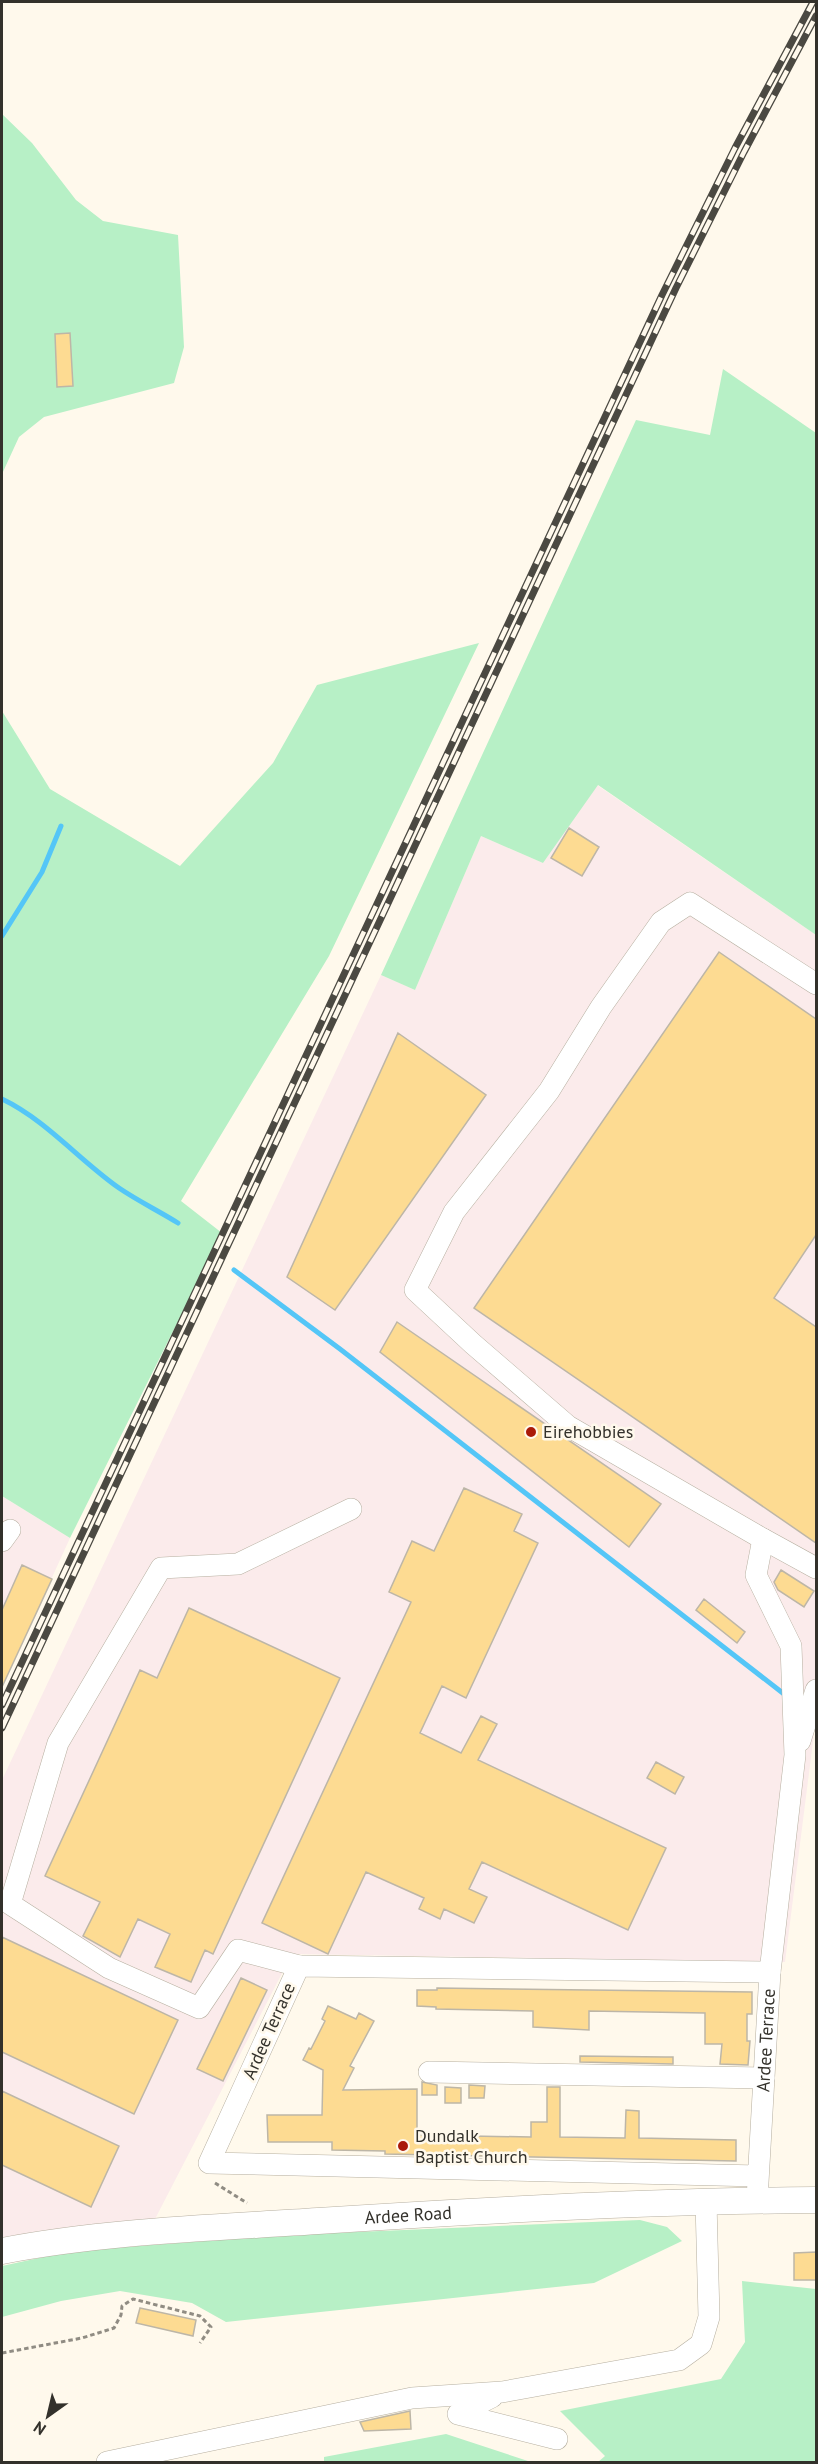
<svg xmlns="http://www.w3.org/2000/svg" width="818" height="2464" font-family="'PT Sans',sans-serif">
<style>
.industrial{fill:#fbebeb}
.green{fill:#b7f0c6}
.lines{fill:none;stroke-linecap:round;stroke-linejoin:round}
.stream{stroke:#54c6f7;stroke-width:5}
.building{fill:#fddb92;stroke:#bdb6a7;stroke-width:1.5}
.minor-casing{stroke:#b6afa0;stroke-width:22}
.major-casing{stroke:#b6afa0;stroke-width:27}
.path{stroke:#908c83;stroke-width:3;stroke-dasharray:4.5 3;stroke-linecap:butt}
.minor{stroke:#fff;stroke-width:21}
.major{stroke:#fff;stroke-width:26}
.rail-casing{stroke:#4b4942;stroke-width:7}
.rail{stroke:#fff9ec;stroke-width:4.5;stroke-dasharray:14;stroke-linecap:butt}
.poi-dot{fill:#aa1a09;stroke:#fff9ec;stroke-width:2}
.labels{text-anchor:middle;stroke-width:5;stroke-linejoin:round;paint-order:stroke}
.poi-label{font-size:18px;fill:#33312b;stroke:#fff9ec;text-anchor:start}
.street-label{font-size:18px;fill:#33312b;stroke:#fff9ec}
</style>
<rect width="100%" height="100%" fill="#fff9ec"/>
<path class="industrial" d="M597,785L816,935V1718L785,1962L292,1954L154,2221L37,2232L2,2238V1780L381,975L415,990L481,836L543,863Z
M2,1496L70,1538L2,1687Z"/>
<path class="green" d="M2,114L32,143L76,200L103,221L178,235L184,347L174,383L44,417L19,437L2,474Z
M723,369L816,433V935L598,785L543,863L481,836L415,990L381,975L636,420L710,435Z
M479,643L329,956L181,1201L222,1233L70,1538L2,1496V711L50,789L180,866L273,763L317,685Z
M640,2220L667,2227L682,2241L594,2283L226,2322L192,2303L120,2291L61,2301L2,2317V2266L71,2251L286,2235Z
M742,2281L816,2289V2462H598L605,2456L560,2411L721,2379L745,2342Z
M446,2434L531,2462H324V2457Z"/>
<g class="lines">
<path class="stream" d="M2,936L42,872L61,826
M2,1099C46,1120 79,1160 119,1188C138,1201 159,1211 178,1223
M234,1270L340,1349L784,1694"/>
</g>
<path class="building" d="M70,333L73,386L57,387L55,334Z
M569,828L599,847L582,876L551,858Z
M719,952L816,1019V1235L774,1298L816,1327V1543L474,1308Z
M398,1033L486,1095L335,1310L287,1277Z
M397,1322L661,1504L629,1547L380,1352Z
M464,1488L522,1514L514,1531L538,1543L466,1698L442,1686L420,1733L461,1753L481,1716L497,1724L478,1760L666,1848L628,1930L482,1862L469,1889L487,1897L474,1923L444,1909L440,1919L419,1909L424,1898L366,1872L328,1954L262,1923L411,1602L389,1592L412,1541L434,1551Z
M22,1565L52,1579L2,1687V1610Z
M781,1570L814,1591L804,1607L778,1590L774,1582Z
M704,1599L745,1632L737,1643L696,1610Z
M189,1608L340,1678L213,1954L205,1950L191,1982L155,1967L170,1934L138,1919L120,1957L83,1936L100,1902L45,1876L140,1670L157,1678Z
M656,1762L684,1777L675,1794L647,1778Z
M2,1937L178,2020L134,2114L2,2052Z
M241,1978L267,1990L223,2081L197,2069Z
M437,1988L752,1992V2014H747V2041H750L748,2065L720,2064L722,2044H705V2013L589,2011V2030L533,2027V2011L436,2009V2007L417,2006V1990H437Z
M328,2006L356,2019L359,2013L374,2021L350,2066L354,2068L343,2090L417,2089V2135L531,2137V2122H547V2087H560V2137L625,2138L626,2110L639,2111V2138L736,2140V2161L385,2154V2151L332,2150V2142H268L267,2115H322L323,2070L303,2060L309,2048L311,2049L325,2021L322,2019Z
M580,2056L665,2057H673V2064L580,2062Z
M422,2082L437,2085V2095H422Z
M469,2085L485,2086L484,2098H469Z
M445,2087L461,2088V2103H445Z
M2,2091L119,2146L91,2207L2,2165Z
M816,2252V2280H794V2253Z
M140,2308L196,2320L193,2336L136,2323Z
M410,2411L411,2429L364,2431L360,2422Z"/>
<g class="lines">
<defs>
<g id="minor">
<path d="M763,1539L568,1426L473,1344L415,1290L454,1212L549,1091L601,1007L661,922L690,903L816,984"/>
<path d="M2,1541L10,1530"/>
<path d="M800,1741L816,1690"/>
<path d="M299,1966L238,1950L199,2008L109,1968L10,1904L58,1743L161,1568L238,1564L351,1509"/>
<path d="M770,1972L795,1755L791,1646L756,1575L763,1539L816,1568"/>
<path d="M429,2072L764,2078"/>
<path id="s1" d="M757,2200L770,1972L299,1966L209,2163L758,2176"/>
<path d="M492,2397L458,2414L557,2439"/>
<path d="M107,2462L412,2398L502,2392L679,2360L701,2344L709,2317L706,2202"/>
</g>
<g id="major">
<path id="s2" d="M2,2251C106,2231 212,2228 318,2221C484,2210 650,2201 816,2200"/>
</g>
</defs>
<use href="#minor" class="minor-casing"/>
<use href="#major" class="major-casing"/>
<path class="path" d="M215,2183L247,2203
M2,2353L82,2338L114,2328L121,2315L122,2306L133,2299L200,2316L211,2327L200,2343"/>
<use href="#minor" class="minor"/>
<use href="#major" class="major"/>
<defs>
<path id="rail" d="M2,1705L662,295L735,148L813,2
M2,1728L676,288L744,152L816,16"/>
</defs>
<use href="#rail" class="rail-casing"/>
<use href="#rail" class="rail"/>
</g>
<g class="poi-dot">
<circle cx="531" cy="1432" r="6"/>
<circle cx="403" cy="2146" r="6"/>
</g>
<g class="labels">
<g class="poi-label">
<text x="543" y="1438">Eirehobbies</text>
<text x="415" y="2142">Dundalk<tspan x="415" dy="21">Baptist Church</tspan></text>
</g>
<g class="street-label">
<text transform="translate(269 2031) rotate(-66)" y="6">Ardee Terrace</text>
<text dy="6" stroke="none"><textPath href="#s1" startOffset="160">Ardee Terrace</textPath></text>
<text dy="6" stroke="none"><textPath href="#s2" startOffset="408">Ardee Road</textPath></text>
</g>
</g>
<rect width="818" height="2464" fill="none" stroke="#33312b" stroke-width="6"/>
<g transform="translate(48 2416) rotate(214)" stroke="#fff9ec" stroke-width="4.5" paint-order="stroke">
<path d="M0-4.5L10 22L0 15L-10 22Z" fill="#33312b"/>
<text y="-9" font-size="16" font-weight="bold" text-anchor="middle" fill="#33312b">N</text>
</g>
</svg>
